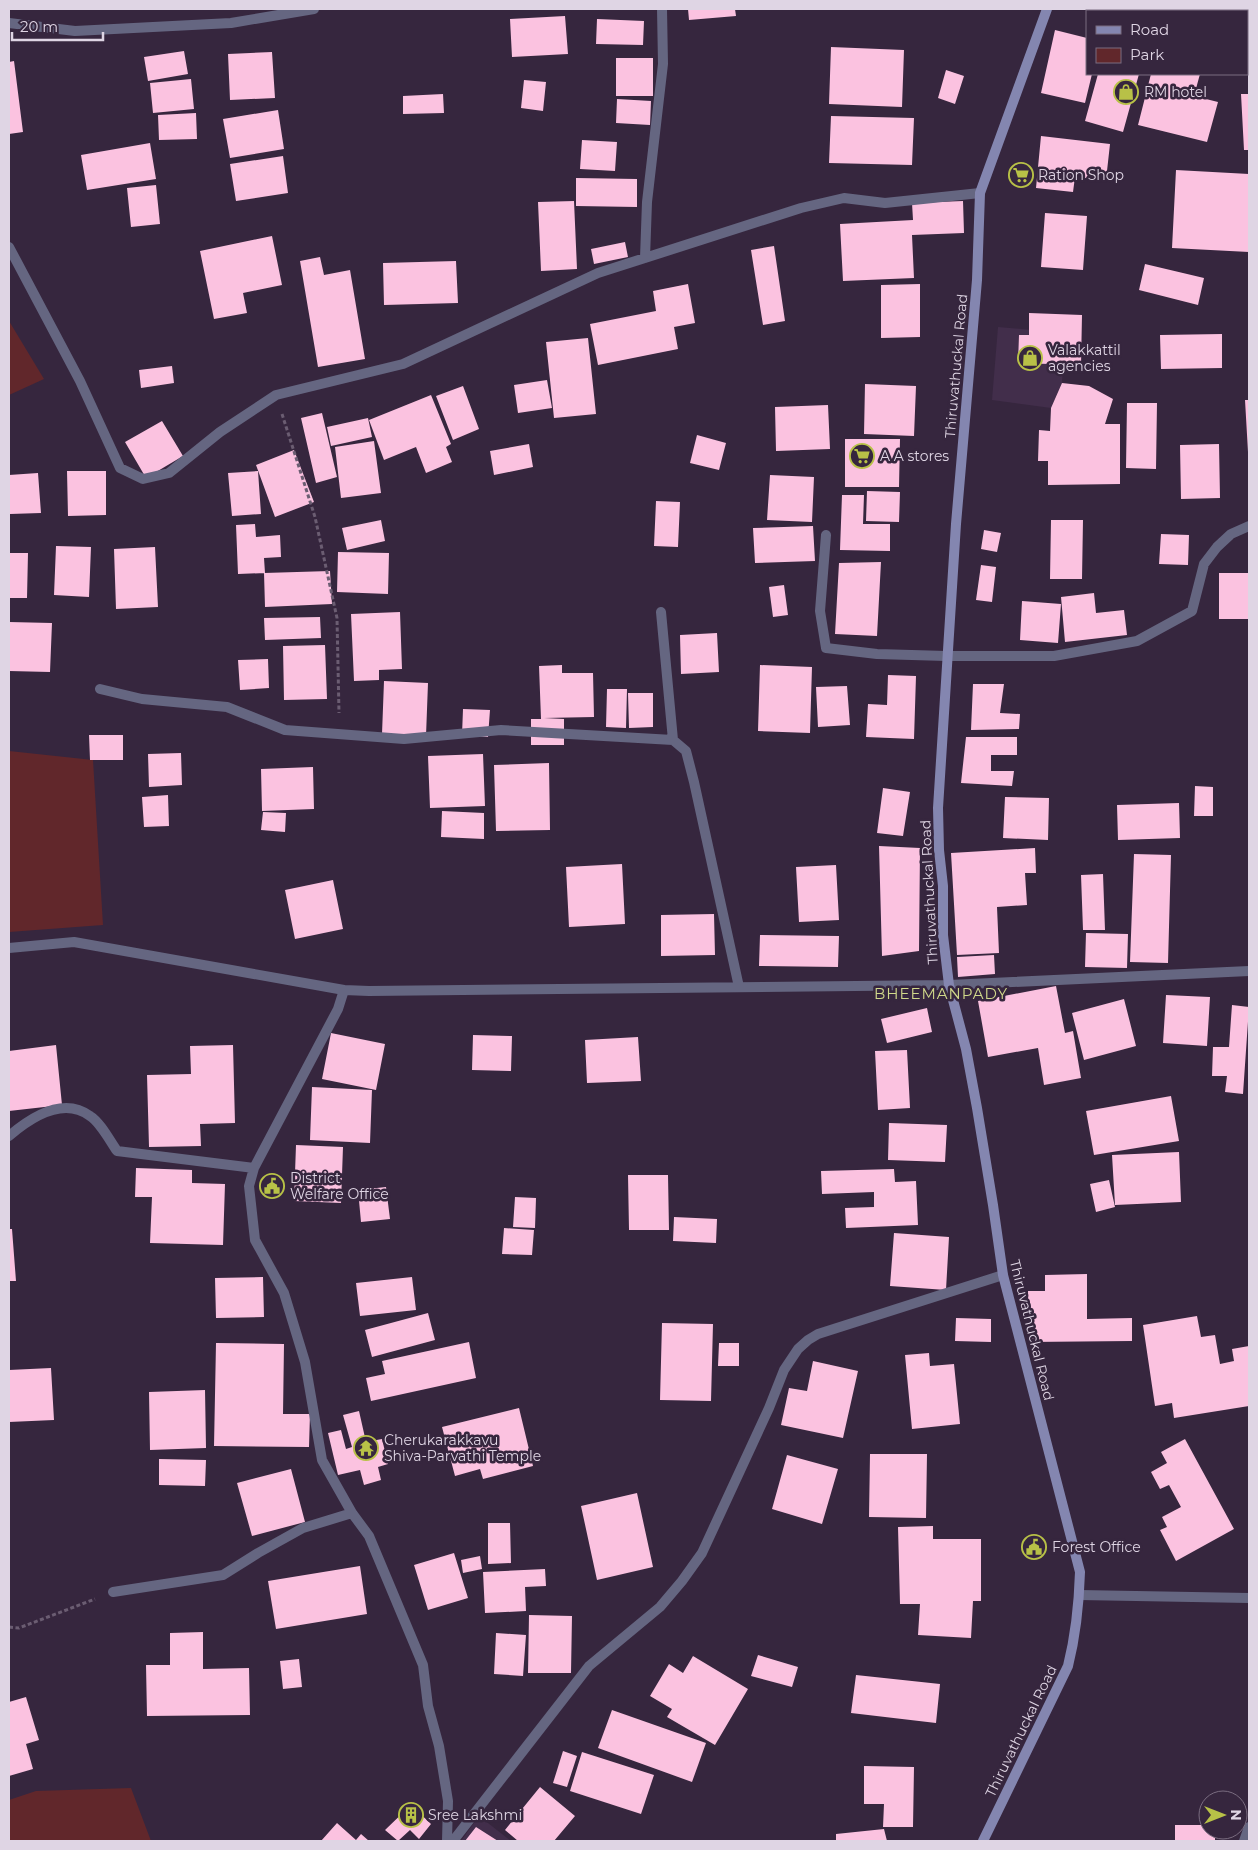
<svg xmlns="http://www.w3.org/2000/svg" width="1258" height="1850" font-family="Montserrat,sans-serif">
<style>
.built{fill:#422e4b}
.green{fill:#61272b}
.building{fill:#fbc2e0}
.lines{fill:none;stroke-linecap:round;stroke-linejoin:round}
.path{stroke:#6b5d72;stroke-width:3;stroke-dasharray:4 2.5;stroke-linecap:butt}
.street{stroke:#656681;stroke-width:10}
.secondary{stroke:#8486b0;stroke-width:10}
.labels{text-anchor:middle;stroke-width:5;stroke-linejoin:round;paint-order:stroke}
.poi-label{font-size:14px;fill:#dfd5e4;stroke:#36263e;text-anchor:start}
.street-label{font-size:14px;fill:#dfd5e4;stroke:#36263e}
.neighbourhood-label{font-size:15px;letter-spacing:1px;fill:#d1d98b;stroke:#36263e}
</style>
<rect width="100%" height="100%" fill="#36263e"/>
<path class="built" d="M998,327L1065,333L1062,383L1051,408L992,400Z
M479,1816L511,1841H461Z"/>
<path class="green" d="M9,321L44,379L9,395Z
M9,751L93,760L103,925L9,932Z
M131,1788L151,1841H9V1800L36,1791Z"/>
<path class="building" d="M688,9H735L736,16L689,20Z
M565,16L568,54L512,57L510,19Z
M597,19L644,21L643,45L596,44Z
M1055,30L1087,38V74H1092L1085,103L1041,93Z
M831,47L904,50L902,107L829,104Z
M184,51L188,74L148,81L144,57Z
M272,52L275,98L230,100L228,54Z
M616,58H653V96H616Z
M14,61L23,132L9,134V62Z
M946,70L964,76L955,104L938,98Z
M1098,74H1139L1123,132L1085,121Z
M1151,74H1200L1194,96L1218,102L1207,142L1138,125Z
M191,79L194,109L153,113L150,83Z
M524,80L546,82L543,111L521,108Z
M443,94L444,113L403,114V96Z
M1241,94H1249V150H1244Z
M617,99L651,101L650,125L616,123Z
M278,110L284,149L230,158L223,119Z
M196,113L197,139L159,140L158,115Z
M831,116L914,118L912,165L829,163Z
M1041,136L1110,144L1106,180L1075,177L1073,192L1036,188Z
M582,140L617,142L615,171L580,169Z
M150,143L156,179L87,190L81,155Z
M283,156L288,193L236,201L230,164Z
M1176,170L1249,174V252L1172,248Z
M576,178L637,179V207L576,206Z
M156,185L160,224L131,227L127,188Z
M574,201L577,269L541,271L538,202Z
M963,201L964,233L912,235L914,278L843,281L840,224L913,220L912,203Z
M1045,213L1087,216L1083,270L1041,267Z
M272,236L282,285L243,293L247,313L214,319L200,251Z
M625,242L628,257L594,264L591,249Z
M774,246L785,321L763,325L751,250Z
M320,257L324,275L350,270L365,359L318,367L300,261Z
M456,261L458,303L384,305L383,263Z
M1145,264L1204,278L1198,305L1139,290Z
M688,284L695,323L674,327L678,349L598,365L590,324L656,311L653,291Z
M920,284V337L881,338V285Z
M1029,313L1082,315L1081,365L1018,363L1019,335H1029Z
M1222,334V368L1161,369L1160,335Z
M588,338L596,414L554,418L546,342Z
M172,366L174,383L141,388L139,370Z
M547,380L552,408L518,413L514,385Z
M1062,383L1089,386L1113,399L1105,424H1120V484L1048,485V461H1038L1039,430L1050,431L1051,408Z
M865,384L916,386L914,436L864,434Z
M463,386L479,429L453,440L436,396Z
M431,395L451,444L446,447L452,462L426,473L416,447L384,460L369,420Z
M1245,400H1249V452H1248Z
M1127,403H1157L1156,469L1126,468Z
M828,405L830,449L776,451L775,407Z
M322,413L337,477L316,483L301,418Z
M368,418L372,437L331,446L327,427Z
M162,421L183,456L146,478L125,442Z
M697,435L726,443L719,470L690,463Z
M845,439H900L899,487H845Z
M374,441L381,493L341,498L335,447Z
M529,444L533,467L494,475L490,451Z
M1219,444L1220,498L1181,499L1180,445Z
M294,450L314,502L275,517L256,465Z
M67,471H106V515L68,516Z
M258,471L261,514L232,516L228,473Z
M38,473L41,513L10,514L9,475Z
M770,475L814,477L812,522L767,520Z
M867,491L900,492L899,522L866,521Z
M842,495H864L863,524H890V551L840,550Z
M656,501L680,502L678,547L654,546Z
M381,520L385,541L347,550L342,528Z
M1051,520H1083L1082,579H1050Z
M255,524L256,537L280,535L281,557L264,558L265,573L238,574L236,525Z
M813,526L815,561L755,563L753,528Z
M984,530L1001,533L997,552L981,549Z
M1161,534L1189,535L1188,565L1159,564Z
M56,546L91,547L89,597L54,595Z
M155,547L158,607L116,609L114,549Z
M338,552L389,553L388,594L337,592Z
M9,553H28L27,598H9Z
M881,562L877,636L835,634L839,563Z
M981,565L996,567L992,602L976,600Z
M330,571L332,604L265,607L264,573Z
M1219,573H1249V619H1219Z
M784,585L788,615L773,617L769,587Z
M1094,593L1096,613L1124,610L1127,635L1065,642L1061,597Z
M1022,601L1061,604L1058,643L1020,640Z
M400,612L402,669L379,670V680L354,681L351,614Z
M320,617L321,638L265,640L264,618Z
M9,622L52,623L50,672L9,671Z
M717,633L719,672L681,674L680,635Z
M325,645L327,699L284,700L283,646Z
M268,659L269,688L240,690L238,660Z
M562,665V673H593L594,717L544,718L564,719V745H531V719H541L539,666Z
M760,665L812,667L810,733L758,731Z
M888,675L916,676L914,739L866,737L868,704L887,705Z
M384,681L428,683L426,736L382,734Z
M973,684H1004L1000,713L1020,714L1019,729L971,730Z
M847,686L850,725L818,727L816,687Z
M607,689H627L626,728L606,727Z
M628,693H653V727L629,728Z
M463,709L490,710L488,737L462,735Z
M89,735H123V760H90Z
M966,737H1017V755H991V771H1014L1012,786L961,783Z
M181,753L182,785L149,787L148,754Z
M483,754L485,806L430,808L428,756Z
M549,763L550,830L496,831L494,765Z
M313,767L314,809L262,811L261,769Z
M1195,786L1213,787V816H1194Z
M883,788L910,792L903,836L877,833Z
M168,795L169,826L144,827L142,797Z
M1005,797L1049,798L1048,840L1003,838Z
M1179,803L1180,838L1118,840L1117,805Z
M442,811L484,813V839L441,837Z
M263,812L286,813L285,832L261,830Z
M879,846L920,848L919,951L882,956Z
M1035,848L1036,873H1025L1027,905L997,907L999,953L957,955L951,853Z
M1134,854L1171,855L1168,963L1130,962Z
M622,864L625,924L569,927L566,867Z
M836,865L839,920L799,922L796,867Z
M1103,874L1105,930H1083L1081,875Z
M333,880L343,929L295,939L285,890Z
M714,914L715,955L661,956V915Z
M1086,933L1128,934L1127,968L1085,967Z
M760,935L839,936L838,967L759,966Z
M994,955L995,974L958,977L957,957Z
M1056,986L1065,1033L1073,1031L1081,1078L1044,1085L1038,1048L988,1057L978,1001Z
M1166,995L1210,997L1207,1046L1163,1043Z
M1124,999L1136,1046L1084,1060L1072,1013Z
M1232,1005L1249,1007L1243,1094L1225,1092L1227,1076H1212L1213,1047H1229Z
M927,1008L932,1032L887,1043L881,1019Z
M331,1033L385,1044L376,1090L322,1079Z
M473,1035L512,1036L511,1071L472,1070Z
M638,1037L641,1081L587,1083L585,1040Z
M56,1045L62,1105L9,1111V1051Z
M233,1045L235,1123L200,1124L201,1146L149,1147L147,1075L191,1074L190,1046Z
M907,1050L910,1108L878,1110L875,1051Z
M312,1087L372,1090L370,1143L310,1140Z
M1171,1096L1179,1141L1094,1155L1086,1111Z
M889,1123L947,1125L945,1162L888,1160Z
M296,1145L343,1147L341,1203L294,1201Z
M1179,1152L1181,1202L1115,1205L1112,1155Z
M136,1168L192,1170V1183L225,1184L223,1245L150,1243L152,1197H135Z
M894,1169L895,1182L916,1181L918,1225L846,1228L845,1208L874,1207V1192L822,1194L821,1171Z
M628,1175H668L669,1230H629Z
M1109,1180L1115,1207L1096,1212L1090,1184Z
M386,1187L390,1219L361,1222L358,1190Z
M515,1197L536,1198L535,1228L513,1227Z
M674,1217L717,1219L716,1243L673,1241Z
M504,1228L534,1230L532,1255L502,1254Z
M9,1229H12L16,1281H9Z
M894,1233L949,1237L946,1290L890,1286Z
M1087,1274V1319L1132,1318V1341L1029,1342L1028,1291H1045V1275Z
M263,1277L264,1317L216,1318L215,1278Z
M412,1277L416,1310L360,1316L356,1283Z
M428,1313L435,1340L372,1357L365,1330Z
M1197,1316L1201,1337L1215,1335L1220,1364L1234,1361L1232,1349L1249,1346V1406L1174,1418L1172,1403L1155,1406L1143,1325Z
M956,1318L991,1319V1342L955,1341Z
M662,1323L713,1324L711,1401L660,1400Z
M469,1342L476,1378L371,1401L366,1378L385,1374L382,1361Z
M216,1343L284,1344L283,1414H310L309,1447L214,1446Z
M719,1343H739V1366H718Z
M929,1353L930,1366L954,1364L960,1424L912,1429L905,1355Z
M813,1361L858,1371L843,1438L781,1425L789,1388L807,1391Z
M51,1368L54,1420L9,1422V1370Z
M205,1390L206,1448L150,1450L149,1392Z
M519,1408L533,1466L483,1479L480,1469L455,1476L442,1427Z
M359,1411L366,1442L382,1439L388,1464L378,1467L381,1480L364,1485L360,1470L338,1475L328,1433L341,1430L346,1449L352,1447L343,1415Z
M1185,1439L1234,1529L1176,1561L1160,1530L1167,1527L1162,1517L1181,1507L1169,1485L1160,1489L1151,1472L1167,1463L1161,1452Z
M870,1454H927L926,1518L869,1517Z
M787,1455L838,1469L822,1524L772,1509Z
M159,1459L206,1460L205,1486L159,1485Z
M291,1469L305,1522L252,1536L237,1483Z
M637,1493L653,1567L597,1580L581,1506Z
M488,1523H510L511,1563L488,1564Z
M933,1526V1539H981V1601H973L971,1638L918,1635L920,1604H900L898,1527Z
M454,1553L468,1598L428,1610L414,1565Z
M480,1556L482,1569L463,1573L461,1560Z
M360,1566L367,1614L276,1629L268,1581Z
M545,1569L546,1586L525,1587L526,1611L485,1613L483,1572Z
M529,1615L572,1616L571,1673H528Z
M203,1632V1669L249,1668L250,1715L147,1716L146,1665H170V1633Z
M496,1633L526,1635L523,1676L494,1674Z
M758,1655L798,1667L792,1687L751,1676Z
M693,1656L748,1689L715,1745L667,1717L672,1709L650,1696L669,1664L683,1673Z
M299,1659L302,1687L283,1689L280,1661Z
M856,1675L940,1684L936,1723L851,1713Z
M26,1697L39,1740L26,1744L33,1769L9,1776V1702Z
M612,1710L706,1743L692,1782L598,1748Z
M563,1751L577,1756L567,1787L553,1783Z
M582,1752L654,1775L641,1814L570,1791Z
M864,1766L914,1767L913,1827H883L884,1804H864Z
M540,1787L575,1816L554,1841H518L505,1830Z
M411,1805L431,1824L419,1839L410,1830L398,1841L385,1830Z
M337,1823L356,1840L361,1834L369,1841H321Z
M1175,1825H1208V1830H1215V1841H1175Z
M476,1827L498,1841H465Z
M884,1829L887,1841H836V1834Z"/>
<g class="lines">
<path class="path" d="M282,414L315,517L337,618L339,713
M9,1627L19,1628L95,1599"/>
<path class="street" d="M9,23L75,31L231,23L314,9
M9,247L80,381L120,468L143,479L169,473L220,432L276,395L403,364L598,273L801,208L844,198L885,203L980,193
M645,258L647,202L663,64L662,9
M826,535L820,611L826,648L877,654L946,656H1054L1137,641L1192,611L1204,564L1217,547L1231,534L1249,526
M661,612L673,740
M100,689L142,699L227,707L285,730L404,739L501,730L673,740L686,751L694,782L739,987
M9,948L74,942L344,990
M9,1136C30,1118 63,1096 90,1116C100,1122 110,1141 117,1151L254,1168
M113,1592L223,1575L258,1553L303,1528L352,1513
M1079,1595L1249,1598
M447,1841L448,1801L439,1746L428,1706L423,1665L369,1536L352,1513L322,1460L305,1362L284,1293L255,1240L249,1186L254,1168L338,1009L344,990L369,991L949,985L1249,971
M453,1841L589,1666L660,1607L682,1581L702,1553L769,1408L784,1370L798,1349L808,1340L818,1334L1003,1275
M1244,1841L1249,1827"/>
<path class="secondary" d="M983,1841L1068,1666C1076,1634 1079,1604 1080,1572L1003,1275L993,1205L977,1108L966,1049L949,985L943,935V886L939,850L938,808L956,524L977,280L980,193L1047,9"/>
</g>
<defs>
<symbol id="shop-ring" viewBox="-11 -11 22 22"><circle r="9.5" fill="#36263e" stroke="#b8c147" stroke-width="1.5"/><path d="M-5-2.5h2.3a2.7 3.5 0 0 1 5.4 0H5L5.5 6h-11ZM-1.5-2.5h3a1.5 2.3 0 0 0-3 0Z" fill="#b8c147"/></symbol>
<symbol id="supermarket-ring" viewBox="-11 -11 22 22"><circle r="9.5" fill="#36263e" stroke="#b8c147" stroke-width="1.5"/><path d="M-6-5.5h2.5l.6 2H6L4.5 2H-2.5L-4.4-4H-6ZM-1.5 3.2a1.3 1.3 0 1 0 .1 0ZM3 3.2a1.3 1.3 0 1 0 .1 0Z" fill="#b8c147"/></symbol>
<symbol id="civic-ring" viewBox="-11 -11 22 22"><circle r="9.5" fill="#36263e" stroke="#b8c147" stroke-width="1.5"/><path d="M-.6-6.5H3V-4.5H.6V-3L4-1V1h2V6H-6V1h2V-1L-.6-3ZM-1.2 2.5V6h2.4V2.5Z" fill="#b8c147"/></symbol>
<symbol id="temple-ring" viewBox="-11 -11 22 22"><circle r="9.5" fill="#36263e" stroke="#b8c147" stroke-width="1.5"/><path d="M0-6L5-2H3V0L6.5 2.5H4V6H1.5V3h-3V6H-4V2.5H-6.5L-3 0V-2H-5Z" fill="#b8c147"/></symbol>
<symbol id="building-ring" viewBox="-11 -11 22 22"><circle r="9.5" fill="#36263e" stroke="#b8c147" stroke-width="1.5"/><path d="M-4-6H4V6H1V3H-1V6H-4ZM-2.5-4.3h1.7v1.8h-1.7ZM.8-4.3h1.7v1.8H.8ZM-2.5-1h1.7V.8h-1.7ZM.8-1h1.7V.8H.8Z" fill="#b8c147"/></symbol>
</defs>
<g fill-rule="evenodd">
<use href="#shop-ring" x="1112" y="78" width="28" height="28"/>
<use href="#supermarket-ring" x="1007" y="161" width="28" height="28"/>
<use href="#shop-ring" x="1016" y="344" width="28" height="28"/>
<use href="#supermarket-ring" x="848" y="442" width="28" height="28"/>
<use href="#civic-ring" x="258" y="1172" width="28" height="28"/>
<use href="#temple-ring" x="352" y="1434" width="28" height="28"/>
<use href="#civic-ring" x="1020" y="1533" width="28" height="28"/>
<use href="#building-ring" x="397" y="1801" width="28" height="28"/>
</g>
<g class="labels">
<g class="poi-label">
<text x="1144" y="97">RM hotel</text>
<text x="1038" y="180">Ration Shop</text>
<text x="1048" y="355">Valakkattil<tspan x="1048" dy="16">agencies</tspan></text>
<text x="880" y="461">A A stores</text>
<text x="290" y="1183">District<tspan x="290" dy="16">Welfare Office</tspan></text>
<text x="384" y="1445">Cherukarakkavu<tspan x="384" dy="16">Shiva-Parvathi Temple</tspan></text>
<text x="1052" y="1552">Forest Office</text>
<text x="428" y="1820">Sree Lakshmi</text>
</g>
<g class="street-label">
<text transform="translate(956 366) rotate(-85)" y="5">Thiruvathuckal Road</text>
<text transform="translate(929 892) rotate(-93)" y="5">Thiruvathuckal Road</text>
<text transform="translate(1032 1330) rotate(76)" y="5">Thiruvathuckal Road</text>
<text transform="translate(1021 1731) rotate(-64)" y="5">Thiruvathuckal Road</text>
</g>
<g class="neighbourhood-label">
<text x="941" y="999">BHEEMANPADY</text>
</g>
</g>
<rect width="1258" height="1850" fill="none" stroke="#dfd5e4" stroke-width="20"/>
<rect x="1086" y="10" width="162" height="65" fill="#36263e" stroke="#7a6c80"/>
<rect x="1096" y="26" width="25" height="8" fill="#8486b0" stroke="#7a6c80"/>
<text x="1130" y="35" font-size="15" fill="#dfd5e4">Road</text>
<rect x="1096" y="48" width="25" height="15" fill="#61272b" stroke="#7a6c80"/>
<text x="1130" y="60" font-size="15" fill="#dfd5e4">Park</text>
<g transform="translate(1223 1815) rotate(90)"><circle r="24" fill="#36263e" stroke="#7a6c80"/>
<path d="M0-4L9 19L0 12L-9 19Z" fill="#b8c147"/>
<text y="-8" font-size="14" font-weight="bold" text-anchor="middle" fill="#dfd5e4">N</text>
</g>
<path d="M12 32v8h91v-8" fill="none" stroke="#dfd5e4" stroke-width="2.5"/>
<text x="20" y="32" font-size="15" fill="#dfd5e4" stroke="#36263e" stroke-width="4" paint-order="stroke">20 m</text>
</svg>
